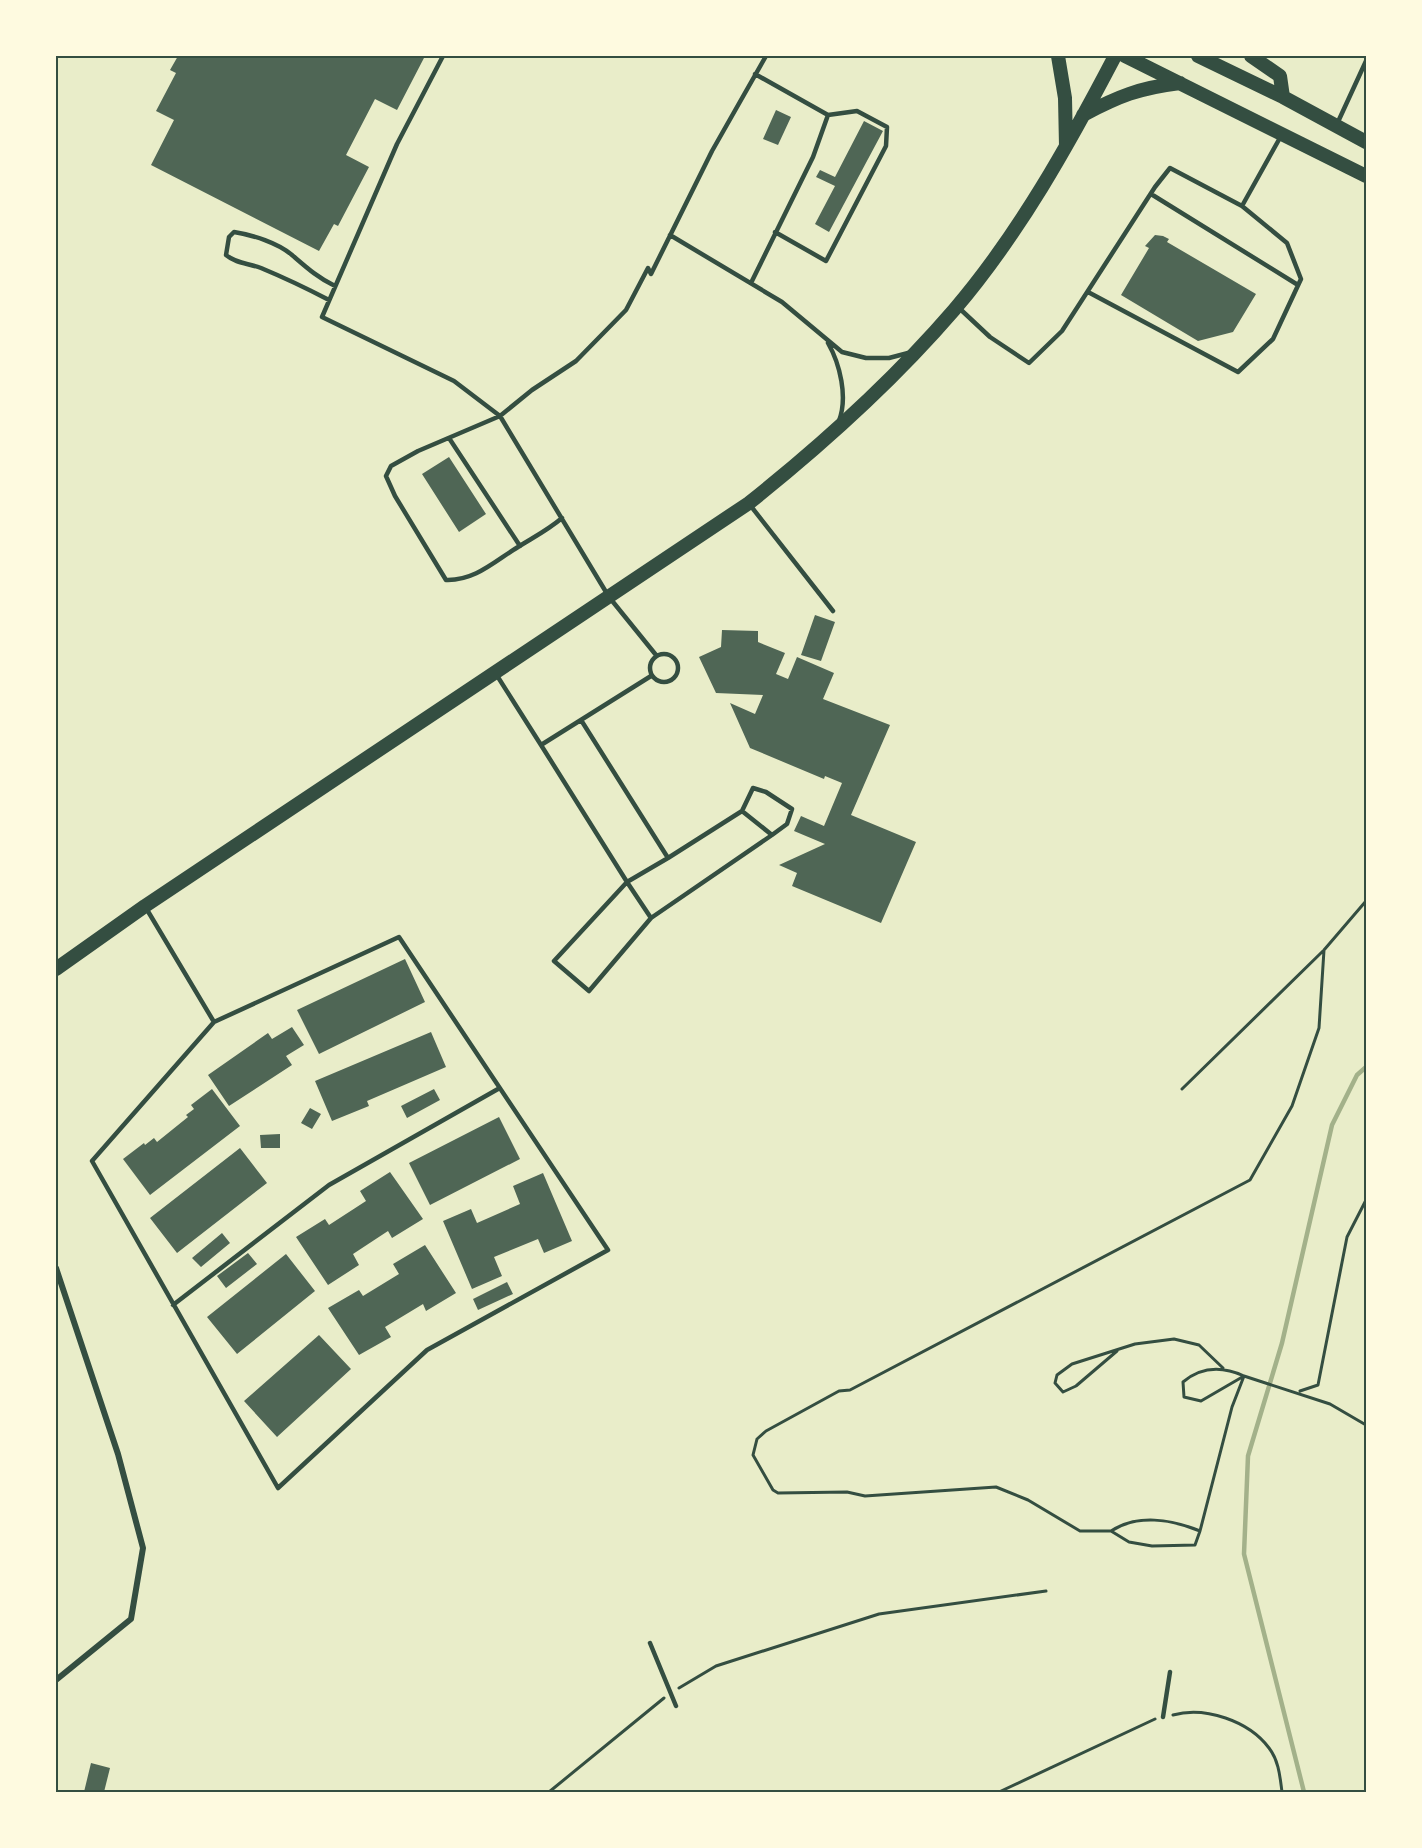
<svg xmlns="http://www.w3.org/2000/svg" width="1422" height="1848" font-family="'Fira Sans',sans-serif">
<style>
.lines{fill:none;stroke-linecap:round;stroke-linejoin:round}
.stream{stroke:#a3b18a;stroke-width:4.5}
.building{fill:#4f6655}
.path{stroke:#344e41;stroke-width:3}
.service{stroke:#344e41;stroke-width:4.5}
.minor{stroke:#344e41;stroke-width:6}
.primary{stroke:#344e41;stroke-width:14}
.neatline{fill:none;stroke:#344e41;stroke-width:2}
</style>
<rect width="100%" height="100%" fill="#e9edc9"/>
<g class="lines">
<path class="stream" d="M1304,1792L1244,1554L1248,1456L1282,1343L1332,1125L1357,1075L1366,1067"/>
</g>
<path class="building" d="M178,56H425L397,110L375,99L346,155L369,167L338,226L334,224L319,251L151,165L174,120L156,111L176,73L170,70Z
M776,110L791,117L778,145L763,139Z
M864,121L883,131L829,232L815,224L835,186L816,177L820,170L835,177Z
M1155,235L1163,236L1169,239L1167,242L1256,294L1233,332L1198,341L1121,295L1149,248L1145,246Z
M449,457L486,514L459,532L422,474Z
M815,615L835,622L821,661L801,655Z
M722,630L758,631V642L785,653L776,674L788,679L797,657L834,673L823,699L890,725L851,815L916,842L881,923L792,886L797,873L779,865L825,844L794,831L801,816L824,826L842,783L825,776L824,779L750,748L730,703L755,714L763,695L716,693L699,657L721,647Z
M405,959L425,1002L319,1054L297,1010Z
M292,1027L304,1045L286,1056L292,1065L229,1106L208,1075L268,1033L272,1039Z
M431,1032L446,1067L367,1101L369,1106L332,1121L315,1081Z
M212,1089L240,1126L150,1195L123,1159L144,1143L145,1145L154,1138L157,1142L188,1117L186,1115L194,1109L191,1105Z
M434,1089L440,1100L407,1118L401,1106Z
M310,1108L321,1114L312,1129L301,1123Z
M499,1117L520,1159L430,1205L409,1163Z
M280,1134V1148H261L260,1135Z
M240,1148L267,1183L177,1253L150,1218Z
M390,1172L423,1219L392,1238L388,1231L353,1254L359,1265L328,1285L296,1237L325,1219L329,1225L366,1201L360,1191Z
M543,1173L572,1241L544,1253L538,1239L494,1257L502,1276L472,1289L443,1221L471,1209L477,1223L520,1204L513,1186Z
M222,1233L230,1243L201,1267L192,1258Z
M425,1245L456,1293L426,1311L423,1304L385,1327L391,1337L359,1355L328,1308L359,1290L363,1296L399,1274L393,1264Z
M248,1253L257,1264L226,1288L217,1276Z
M286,1254L315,1291L237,1354L207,1317Z
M507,1282L513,1294L478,1310L473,1299Z
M319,1335L351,1369L277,1437L244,1401Z
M91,1763L110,1768L104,1792H84Z"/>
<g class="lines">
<path class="path" d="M1182,1089L1323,951
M1117,1351L1076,1386L1063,1392L1055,1383L1057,1375L1072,1364L1135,1344L1174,1339L1199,1345L1223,1368
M1300,1391L1318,1385L1347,1237L1366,1200
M1111,1531C1137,1514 1171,1519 1200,1531L1195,1545L1152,1546L1129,1542L1111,1531H1080L1028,1500L996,1487L865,1496L847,1492L778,1493L773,1490L753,1455L757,1439L766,1431L839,1391L850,1390L1250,1180L1292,1106L1319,1028L1324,950L1366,901
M1200,1531L1232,1407L1244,1376C1222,1366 1202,1366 1183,1382L1184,1397L1201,1401L1244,1376L1330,1404L1366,1425
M679,1688L716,1666L879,1614L1046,1591
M1173,1715C1205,1706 1249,1721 1269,1748C1279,1761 1280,1777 1282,1792
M549,1792L664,1698
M999,1792L1155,1719"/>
<path class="service" d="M443,56L397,144L322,317L454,381L500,416L609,597L656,655
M1337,124L1366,61
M1151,194L1298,285
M1242,206L1281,136
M775,232L826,261L886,146L887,127L857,111L828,115
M670,235L782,302L842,352L866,358H889L908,353
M751,283L813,157L828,115L755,74
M329,300C306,288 285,278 261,268C248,263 237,264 226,255L229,237L234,232C253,235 278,243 292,255C306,267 318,278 335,286
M959,308L990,337L1029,363L1062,331L1155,187L1170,168L1242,206L1287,243L1301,279L1273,339L1238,372L1088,292
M828,343C840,364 848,397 839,421
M449,438L520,546
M750,505L833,611
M562,518C548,530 534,537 518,547C495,561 475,581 446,580L395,496L386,476L391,466L418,451L500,416L532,390L576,361L626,310L648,268L651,274L712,151L766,56
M650 668a14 14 0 1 1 28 0a14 14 0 1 1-28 0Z
M496,674L541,745L651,676
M541,745L627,882L668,858L581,720
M742,811L753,788L766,792L792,809L787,824L772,835
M146,908L214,1022
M651,918L627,882L554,961L589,991L651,918L772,835L742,811L668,858
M399,937L608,1250L427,1350L278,1488L92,1161L214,1022Z
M173,1305L329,1185L498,1089
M650,1643L676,1706
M1163,1717L1170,1672"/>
<path class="minor" d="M56,1268L118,1454L143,1548L131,1619L56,1680"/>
<path class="primary" d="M1058,56L1065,98L1066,146
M1125,56L1366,176
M1198,56L1283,97L1366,142
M1251,56L1280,76L1283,97
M1083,115C1119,96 1139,88 1180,83
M56,969L145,906L749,503C823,444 892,382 954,310C1019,234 1069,144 1115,56"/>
</g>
<rect width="1422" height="1848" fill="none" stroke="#fefae0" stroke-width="114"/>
<rect x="57" y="57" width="1308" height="1734" class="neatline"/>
</svg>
